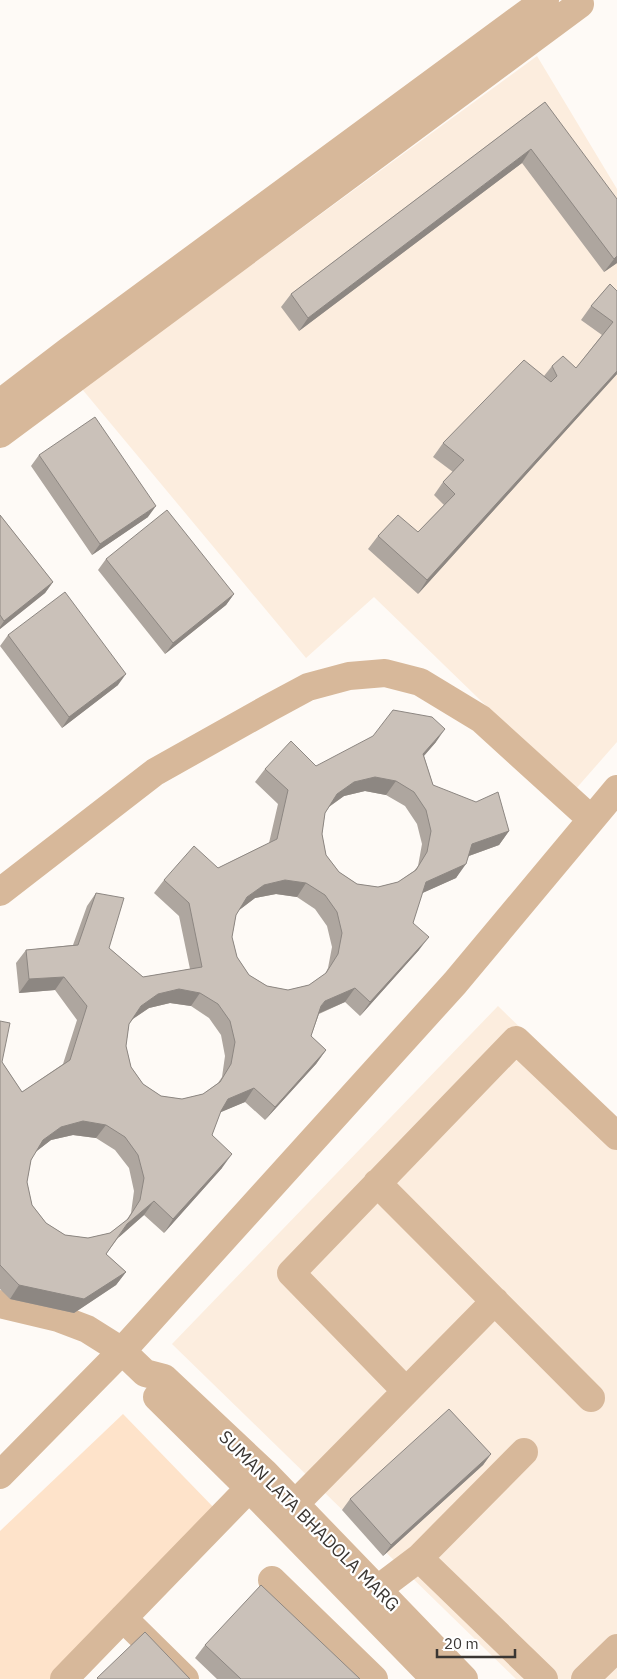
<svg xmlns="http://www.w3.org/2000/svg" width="617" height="1679" font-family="'IBM Plex Sans',sans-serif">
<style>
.built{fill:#fcedde}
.green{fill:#fee3ca}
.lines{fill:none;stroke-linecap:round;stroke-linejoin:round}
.minor{stroke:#d7b89a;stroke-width:28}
.wall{fill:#aea69f;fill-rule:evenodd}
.shaded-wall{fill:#8d8782}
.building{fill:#cac1b9;stroke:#8d8782;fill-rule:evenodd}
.labels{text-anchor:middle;stroke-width:4.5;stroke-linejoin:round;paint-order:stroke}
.street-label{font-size:18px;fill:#3a3633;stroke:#fff}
</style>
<rect width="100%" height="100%" fill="#fefaf6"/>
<path class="built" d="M537,56L617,189V742L574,791L374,597L306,658L82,389Z
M498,1006L617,1122V1679H516L172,1344Z"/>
<path class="green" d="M123,1414L217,1511L63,1679H0V1531Z"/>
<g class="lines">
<path class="minor" d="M0,403L68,351L545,0
M0,434L580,4
M0,892L155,772L269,708L308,687L349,676L385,673L420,682L481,719L591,819
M377,1183L591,1398
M0,1304L58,1318L87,1329L122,1351L145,1373L164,1378L265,1473L464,1679
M406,1391L291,1273L516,1040L617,1136
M157,1397L249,1488L435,1679
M524,1452L419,1558L544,1679
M0,1475L122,1351L455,983L617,789
M295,1504L495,1301
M272,1580L374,1679
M378,1589L419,1558
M123,1618L185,1679
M64,1679L262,1475
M585,1679L617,1648"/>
</g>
<path class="wall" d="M545,102L617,263L604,272L522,163L299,331L281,307L291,294Z
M610,284L617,374L418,594L368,549L378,536L418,532L444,505L434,495L443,482L453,472L433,457L443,443L544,376L552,366L576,368L602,335L581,320L591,306Z
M39,455L148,517L92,555L31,466Z
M0,515L53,582L45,593L0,629Z
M106,559L234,594L226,605L165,654L98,570Z
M8,635L118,685L62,728L0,646Z
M436,742L424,756L433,785L509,831L499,845L469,856L456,878L422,893L413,923L419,950L360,1016L345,1002L319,1014L311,1036L326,1050L316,1064L265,1120L245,1102L220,1112L212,1135L222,1168L164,1233L144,1215L118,1238L106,1254L126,1272L116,1285L74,1313L10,1299L0,1289V1021L2,1062L22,1092L63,1064L77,1020L55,990L19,993L16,963L26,950L73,945L87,906L96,893L109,948L143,977L190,969L179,916L154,893L164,880L218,868L269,843L278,804L255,782L265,769L316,766ZM365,791L386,795L405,806L417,824L422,844L418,866L414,871L398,882L378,887L357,884L339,872L326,855L322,834L325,813L329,807L344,796ZM276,894L297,897L315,909L327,926L332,947L328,968L325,974L309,985L288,990L267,986L249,975L237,957L232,937L236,915L239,910L255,898ZM170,1003L191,1006L209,1018L221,1035L225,1056L222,1077L218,1083L203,1094L182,1099L161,1096L143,1084L131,1067L126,1046L129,1024L133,1019L149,1008ZM73,1135L96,1138L115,1150L129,1168L134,1191L131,1213L126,1221L110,1233L88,1238L65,1235L46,1223L32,1205L27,1182L31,1160L35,1152L51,1140Z
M491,1454L483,1465L383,1556L342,1510L350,1499Z
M205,1645L360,1679H217L195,1658Z"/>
<path class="shaded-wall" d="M531,149L522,163L299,331L308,318Z
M617,256V263L604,272L614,259Z
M617,371V374L418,594L427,580Z
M156,506L148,517L92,555L100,544Z
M53,582L45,593L0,629V627L4,621Z
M234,594L226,605L165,654L173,643Z
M126,674L118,685L62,728L69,717Z
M445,729L436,742L413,768L423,754Z
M375,777L396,781L386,795L365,791L344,796L327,808L337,794L354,782Z
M509,831L499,845L463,858L472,844Z
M466,864L456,878L416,896L426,882Z
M285,880L306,883L297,897L276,894L255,898L238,911L247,897L264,885Z
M429,937L419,950L360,1016L370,1002Z
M64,977L55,990L19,993L29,979Z
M355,988L345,1002L315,1015L325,1001Z
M179,989L200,993L191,1006L170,1003L149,1008L131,1020L141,1006L158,994Z
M326,1050L316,1064L265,1120L275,1107Z
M254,1088L245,1102L219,1113L228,1099Z
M83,1121L106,1125L96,1138L73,1135L51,1140L33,1154L43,1140L61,1127Z
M232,1154L222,1168L164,1233L173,1219Z
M154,1201L144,1215L118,1238L127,1224Z
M126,1272L116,1285L74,1313L10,1299L19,1285Z
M491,1454L483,1465L383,1556L391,1545Z"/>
<path class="building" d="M545,102L617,199V256L614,259L531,149L308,318L291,294Z
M610,284L617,291V371L427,580L378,536L398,515L418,532L455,494L443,482L464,460L443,443L524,360L551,382L557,376L552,366L563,356L576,368L613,322L591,306Z
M95,417L156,506L100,544L39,455Z
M167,510L234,594L173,643L106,559Z
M0,515L53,582L4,621L0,615Z
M65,592L126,674L69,717L8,635Z
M393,710L432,717L445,729L423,754L433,785L476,802L498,792L509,831L472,844L466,864L426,882L413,923L429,937L370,1002L355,988L325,1001L321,1006L311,1036L326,1050L275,1107L254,1088L228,1099L221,1111L212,1135L232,1154L173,1219L154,1201L127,1224L106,1254L126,1272L84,1299L19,1285L0,1265V1021L10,1023L2,1062L22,1092L70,1060L87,1006L64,977L29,979L26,950L78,945L96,893L124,898L109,948L143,977L202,967L189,903L164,880L194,846L218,868L277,839L288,790L265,769L291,741L316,766L373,736ZM375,777L396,781L414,792L426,810L431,831L427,852L416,870L398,882L378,887L357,884L339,872L326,855L322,834L325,813L337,794L354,782ZM285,880L306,883L325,895L337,912L342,933L338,954L326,973L309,985L288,990L267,986L249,975L237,957L232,937L236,915L247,897L264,885ZM179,989L200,993L218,1004L230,1021L235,1042L231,1064L220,1082L203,1094L182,1099L161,1096L143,1084L131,1067L126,1046L129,1024L141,1006L158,994ZM83,1121L106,1125L125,1137L138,1155L144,1178L140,1200L128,1219L110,1233L88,1238L65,1235L46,1223L32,1205L27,1182L31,1160L43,1140L61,1127Z
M449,1409L491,1454L391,1545L350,1499Z
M261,1585L360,1679H241L205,1645Z
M145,1632L190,1679H98L97,1678Z"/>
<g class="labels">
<g class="street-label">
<text transform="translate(309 1521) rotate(45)" y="6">SUMAN LATA BHADOLA MARG</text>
</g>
</g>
<path d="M437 1649v8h78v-8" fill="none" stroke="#3a3633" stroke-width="2.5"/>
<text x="444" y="1649" font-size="15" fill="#3a3633" stroke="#ffffff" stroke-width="4" paint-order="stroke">20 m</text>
</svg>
